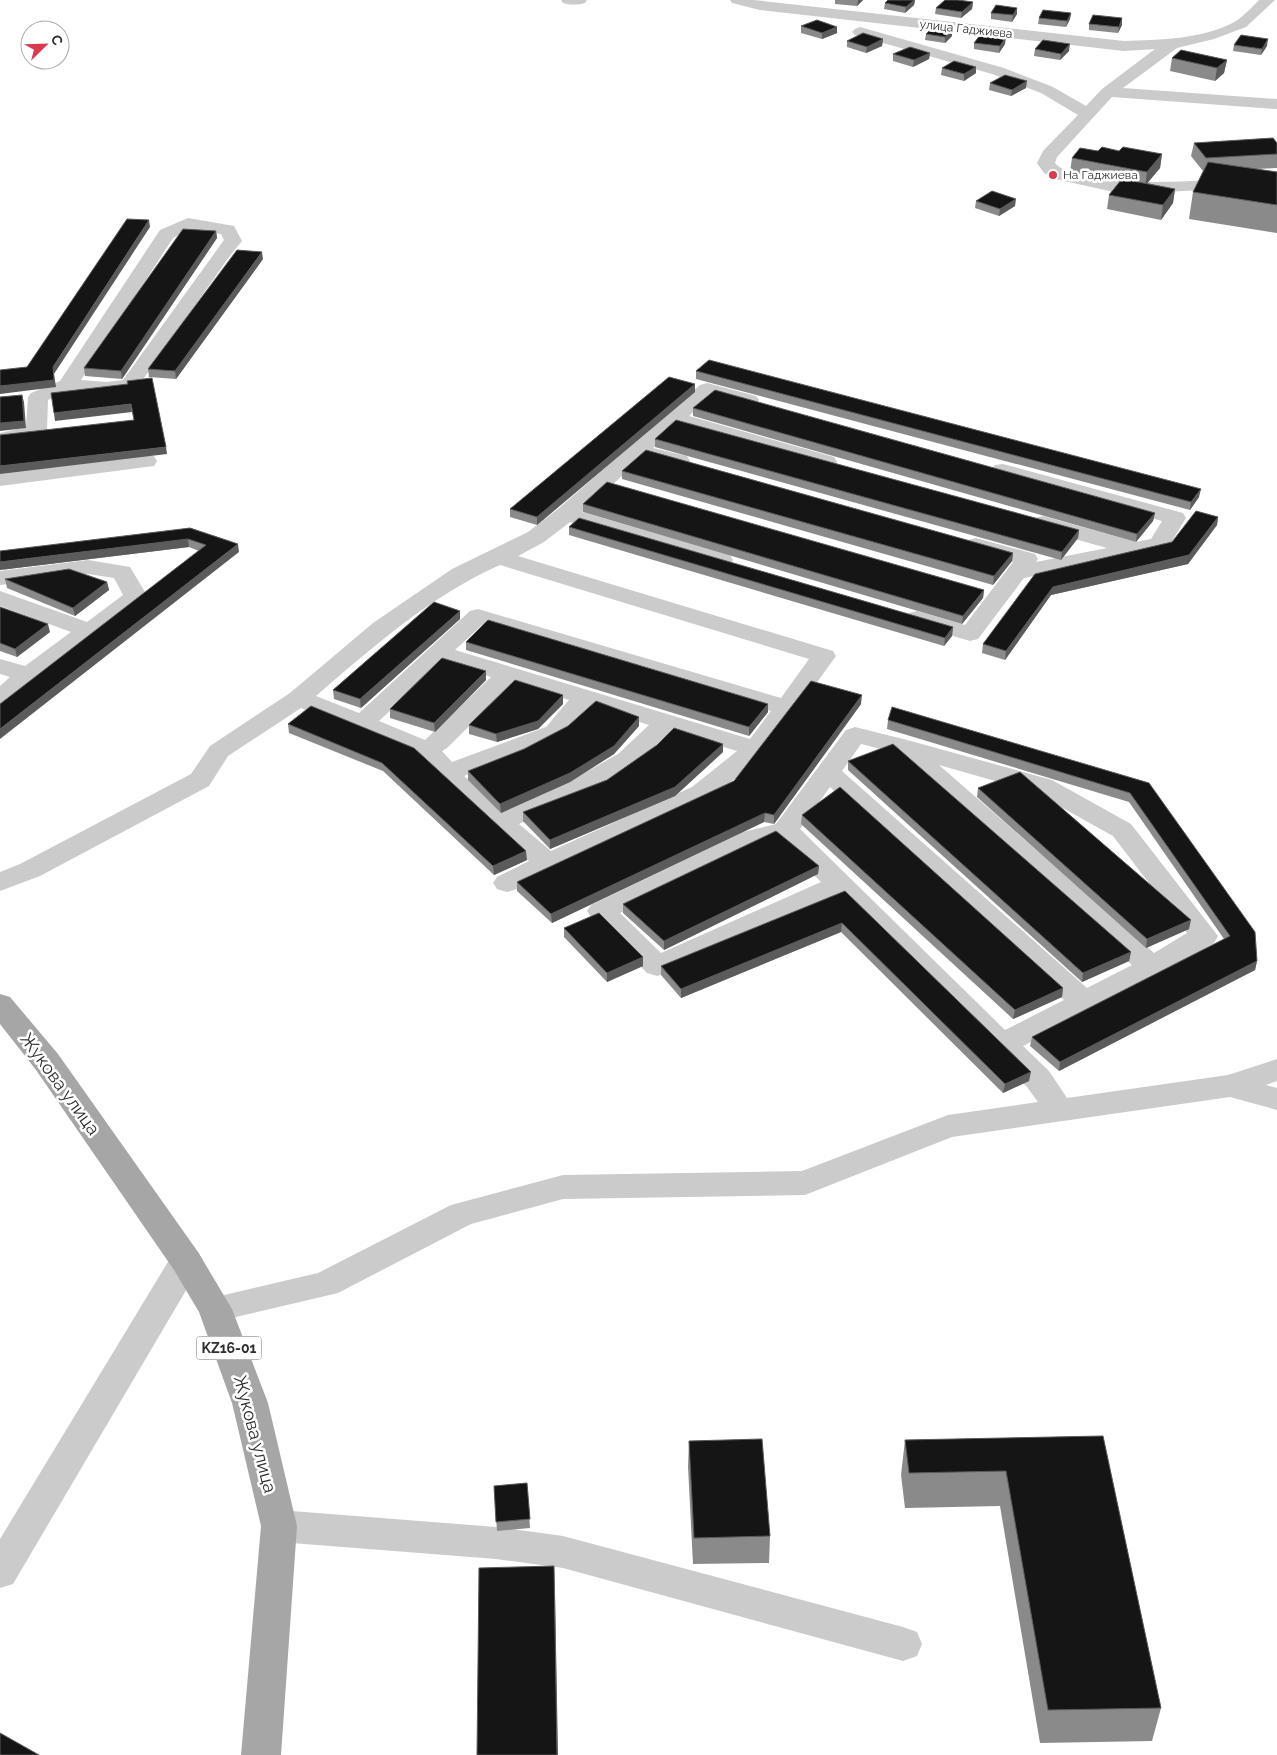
<svg xmlns="http://www.w3.org/2000/svg" width="1277" height="1755" font-family="Raleway,sans-serif">
<style>
.lines{fill:none;stroke-linecap:round;stroke-linejoin:round}
.minor{fill:#cbcbcb;fill-rule:evenodd}
.major{fill:#a6a6a6;fill-rule:evenodd}
.wall{fill:#8a8a8a}
.shaded-wall{fill:#5b5b5b}
.building{fill:#151515;stroke:#5b5b5b}
.poi-dot{fill:#da3a4f;stroke:#fff;stroke-width:2}
.labels{text-anchor:middle;stroke-width:5;stroke-linejoin:round;paint-order:stroke}
.far-street-label{font-size:12px;fill:#2e2e2e;stroke:#fff}
.far-poi-label{font-size:12px;fill:#2e2e2e;stroke:#fff;text-anchor:start}
.shield{fill:#fff;stroke:#6d6d6d;stroke-width:1}
.shield-label{font-size:14px;font-weight:bold;fill:#2e2e2e}
.near-street-label{font-size:18px;fill:#2e2e2e;stroke:#fff}
</style>
<rect width="100%" height="100%" fill="#fff"/>
<g class="lines">
<path class="minor" d="M561,0H587L585,3C578,5 570,5 563,3Z
M730,0H754L1124,41C1159,40 1205,39 1236,21C1244,16 1252,7 1259,0H1275L1246,27L1214,39L1177,48L1123,88L1277,99V109L1112,97L1057,157L1055,163C1081,194 1235,178 1277,176V186L1165,192H1114L1055,179L1044,173L1037,163L1043,151L1078,115L1041,93L992,74L855,35L852,32L855,29L860,27L1004,68L1053,87L1086,106L1102,89L1155,49L1124,51L760,10L732,3Z
M188,218L234,226L242,241L229,257L137,388C105,399 77,384 48,400L47,431L43,435L0,445V433L26,427L28,397L31,393L60,381L160,230ZM190,229L221,234L224,240L123,380L107,382L81,380L173,238Z
M707,383L756,396L759,400L756,404L749,406L711,396L689,416L834,457L837,462L834,467L826,468L678,426L653,448L687,456L690,461L687,466L679,467L642,458L582,512L730,555L733,560L730,565L722,567L714,565L570,522L544,542L518,556L833,651L836,656L765,754L710,799L517,889L507,892L497,889L493,883L497,877L529,861L452,794L417,754L301,708L228,756L209,786L40,876L0,891V872L20,864L191,774L210,746L290,693L373,623L452,569L528,532L558,509L700,385ZM500,565L809,659L781,698L478,609L470,611L359,713L316,696C373,647 430,596 500,565ZM482,625L771,711L750,739L455,650ZM443,662L491,677L425,740L379,721ZM513,683L569,700L546,727L452,762L442,751L447,748ZM591,707L649,725L618,754L572,780L503,810L464,776L564,737ZM671,731L737,751L692,787L551,851L519,824L590,792L636,764Z
M146,455L154,456L157,461L154,466L0,486V472Z
M1003,464L1183,513L1186,518L1167,549L1024,578L978,639L970,641L909,623L905,618L909,613L917,611L965,625L1013,562L968,550L965,545L968,540L976,538L1035,554L1038,559L1036,562L1107,548L1035,528L1032,523L1035,518L1043,516L1136,542L1151,539L1162,521L995,475L992,470L995,465Z
M88,560L130,567L148,597L144,602L37,680L9,703L0,705V686L10,677L0,674V659L25,666L71,632L0,606V591L87,622L123,595L114,578L88,574L0,585V571Z
M855,727L911,741L1052,780L1131,824L1218,936L1214,943L1162,974L1023,1046L1049,1071L1067,1098L1228,1075L1277,1059V1081L1266,1085L1277,1088V1110L1230,1097L952,1137L805,1195L563,1199L471,1224L338,1293L215,1322L203,1318L198,1309L203,1300L318,1273L451,1205L563,1175L802,1171L948,1115L1038,1102L1027,1087L836,896L667,973L657,976L647,973L591,917L587,911L591,905L743,832L776,824L846,730ZM861,744L893,752L1132,965L1087,988L842,771ZM939,765L1034,792L1113,836L1187,933L1154,953ZM830,787L1064,1000L1005,1030L800,829ZM779,840L821,882L661,953L620,913L762,844Z
M186,1248L198,1252L203,1261L198,1270L13,1584L0,1588V1539L174,1252Z
M279,1510L496,1527L563,1536L903,1627L917,1632L922,1644L917,1656L903,1661L563,1568L496,1559L279,1542L266,1537L261,1526L266,1515Z"/>
<path class="major" d="M0,994L10,997L58,1054L198,1252L232,1309L268,1403L297,1526L281,1755H241L261,1526L232,1403L199,1312L174,1270L36,1070L0,1024Z"/>
</g>
<path class="wall" d="M835,0H863L857,6L835,4Z
M888,0H915L914,5L905,13L884,9L885,3Z
M973,2L972,9L961,18L935,14L936,8Z
M1017,8V14L1012,22L991,19V13Z
M1071,13L1070,19L1066,27L1038,24L1039,18Z
M1089,24L1122,25L1118,33L1089,30Z
M801,26L837,33L822,39L801,33Z
M952,30V36L945,43L925,40L926,34Z
M883,39L882,46L866,53L847,47V41Z
M974,43L1005,44L999,53L974,49Z
M1234,45L1267,46L1261,55L1233,51Z
M1035,49L1069,51L1060,60L1034,56Z
M930,53L929,59L913,67L893,61V54Z
M1172,58L1227,60L1224,73L1215,81L1170,71Z
M976,67V73L964,81L941,75L942,68Z
M990,83L1026,88L1011,96L989,90Z
M1194,143H1277V168L1256,169L1277,172V233L1189,219L1193,192L1203,171L1191,156Z
M1098,151H1119L1162,154L1160,168L1147,183L1175,189L1173,203L1161,220L1107,209L1109,195L1120,181L1070,172L1072,158Z
M976,201L1015,206L999,216L975,208Z
M216,231L217,238L122,379L85,376L84,368Z
M263,259L176,379L149,377L148,369Z
M696,371L1199,497L1190,510L696,379Z
M695,384V392L537,525L510,517V509Z
M693,408L1155,513L1153,521L1136,542L693,416Z
M655,439L1079,530L1078,538L1061,560L655,447Z
M622,471L1013,553L1012,561L993,585L622,479Z
M583,504L984,590L983,598L962,624L583,512Z
M1218,517L1217,525L1188,564L1051,595L1005,660L982,653L983,644L1035,574L1172,542Z
M569,527L953,627L952,636L944,646L569,535Z
M190,528L239,552L199,551L189,547L0,570Z
M5,579L107,582L109,590L75,616L7,588Z
M0,607L50,632L17,657L0,651Z
M460,611V619L361,708L334,699L333,690Z
M466,642L768,712L749,736L466,650Z
M486,671V680L435,732L390,718V709Z
M563,695V704L538,729L497,742L469,734V725Z
M861,704L774,824L764,822L552,923L517,891V882L734,781Z
M311,706L527,860L494,875L383,771L289,733L288,724Z
M888,720L1149,783L1257,961L1255,970L1059,1071L1030,1046L1032,1037L1224,939L1129,802L887,729Z
M639,726L614,754L570,782L501,813L468,780V771Z
M723,744V752L675,796L550,849L523,821V812Z
M848,761L1131,952L1129,961L1082,982L848,770Z
M978,788L1189,929L1146,948L977,797Z
M802,815L1063,988L1062,997L1013,1019L801,824Z
M819,866L818,874L664,950L623,913V904Z
M845,891L1029,1081L1003,1093L841,932L681,998L661,975V966Z
M564,928L643,957V966L607,982L564,937Z
M1103,1436L1161,1708L1152,1741L1040,1743L1000,1506L905,1508L901,1475L905,1440Z
M689,1441L770,1536L769,1563L693,1564L688,1467Z
M527,1483L530,1528L497,1531L494,1486Z"/>
<path class="shaded-wall" d="M858,0H863L857,6Z
M914,0H915L914,5L905,13L906,7Z
M973,2L972,9L961,18L962,12Z
M1017,8V14L1012,22L1013,15Z
M1071,13L1070,19L1066,27L1067,21Z
M1122,18V25L1118,33L1119,27Z
M837,27V33L822,39V33Z
M952,30V36L945,43V37Z
M1006,37L1005,44L999,53L1000,46Z
M883,39L882,46L866,53L867,47Z
M1268,39L1267,46L1261,55L1262,49Z
M1070,44L1069,51L1060,60L1061,54Z
M930,53L929,59L913,67L914,60Z
M1227,60L1224,73L1215,81L1217,68Z
M976,67V73L964,81V74Z
M1027,81L1026,88L1011,96L1012,90Z
M1162,154L1160,168L1145,186L1147,172Z
M1175,189L1173,203L1161,220L1163,205Z
M1016,199L1015,206L999,216L1000,209Z
M149,220L150,227L54,374L56,387L0,394V386L53,367Z
M216,231L217,238L122,379L121,371Z
M262,252L263,259L176,379L175,371Z
M695,384V392L537,525V517Z
M22,395L24,402L26,428L0,431V423Z
M131,404L132,412L55,421L54,413Z
M166,447L167,454L0,474V466Z
M1201,489L1199,497L1190,510L1191,502Z
M1155,513L1153,521L1136,542L1137,534Z
M1218,517L1217,525L1188,564L1051,595L1005,660L1006,651L1053,587L1189,555Z
M1079,530L1078,538L1061,560L1062,552Z
M188,539L189,547L0,570V562Z
M238,544L239,552L0,739V729Z
M1013,553L1012,561L993,585L994,576Z
M107,582L109,590L75,616L73,608Z
M984,590L983,598L962,624L963,616Z
M460,611V619L361,708L360,699Z
M48,624L50,632L17,657L15,649Z
M953,627L952,636L944,646L945,638Z
M486,671V680L435,732L434,723Z
M563,695V704L538,729L497,742L496,734Z
M862,695L861,704L774,824V815Z
M768,704V712L749,736V727Z
M639,717V726L614,754L570,782L501,813L500,804Z
M723,744V752L675,796L550,849V840Z
M765,813L764,822L552,923L551,914Z
M526,851L527,860L494,875L493,866Z
M819,866L818,874L664,950V941Z
M1191,920L1189,929L1146,948L1147,939Z
M842,923L841,932L681,998V989Z
M1131,952L1129,961L1082,982L1083,973Z
M643,957V966L607,982V973Z
M1257,961L1255,970L1059,1071L1060,1062Z
M1063,988L1062,997L1013,1019L1015,1010Z
M1031,1072L1029,1081L1003,1093L1005,1084Z
M554,1566L555,1592L558,1755H557Z"/>
<path class="building" d="M888,0H914L906,7L885,3Z
M945,0H958L973,2L962,12L936,8Z
M996,5L1017,8L1013,15L991,13Z
M1043,10L1071,13L1067,21L1039,18Z
M1093,15L1122,18L1119,27L1089,24Z
M817,20L837,27L822,33L801,26Z
M933,27L952,30L945,37L926,34Z
M863,33L883,39L867,47L847,41Z
M981,34L1006,37L1000,46L974,43Z
M1241,35L1268,39L1262,49L1234,45Z
M1043,40L1070,44L1061,54L1035,49Z
M910,47L930,53L914,60L893,54Z
M1181,50L1227,60L1217,68L1172,58Z
M954,61L976,67L964,74L942,68Z
M1005,75L1027,81L1012,90L990,83Z
M1273,138L1277,143V154L1206,158L1194,143Z
M1102,147L1119,151L1123,147L1162,154L1147,172L1072,158L1080,148L1098,151Z
M1208,162L1277,172V205L1193,192Z
M1122,179L1175,189L1163,205L1109,195Z
M992,191L1016,199L1000,209L976,201Z
M127,219L149,220L53,367L54,380L0,386V370L27,367Z
M183,229L216,231L121,371L84,368Z
M237,250L262,252L175,371L148,369Z
M709,360L1201,489L1191,502L696,371Z
M669,377L695,384L537,517L510,509Z
M152,378L166,447L0,466V435L134,420L131,404L54,413L51,393L128,384L127,381Z
M715,390L1155,513L1137,534L693,408Z
M22,395L24,421L0,423V397Z
M676,420L1079,530L1062,552L655,439Z
M646,450L1013,553L994,576L622,471Z
M607,482L984,590L963,616L583,504Z
M1196,511L1218,517L1189,555L1053,587L1006,651L983,644L1035,574L1172,542Z
M579,518L953,627L945,638L569,527Z
M190,528L238,544L0,729V704L206,545L188,539L0,562V551Z
M69,569L107,582L73,608L5,579Z
M434,602L460,611L360,699L333,690Z
M0,607L48,624L15,649L0,643Z
M488,620L768,704L749,727L466,642Z
M442,658L486,671L434,723L390,709Z
M515,680L563,695L538,721L496,734L469,725Z
M811,681L862,695L774,815L765,813L551,914L517,882L734,781Z
M596,701L639,717L614,746L570,773L500,804L468,771L524,749L568,726Z
M311,706L414,748L526,851L493,866L382,763L288,724Z
M892,707L1149,783L1255,932L1257,961L1060,1062L1032,1037L1230,936L1130,793L888,720Z
M674,728L723,744L675,787L550,840L523,812L607,780L657,745Z
M893,744L1131,952L1083,973L848,761Z
M1020,772L1191,920L1147,939L978,788Z
M840,787L1063,988L1015,1010L802,815Z
M776,831L819,866L664,941L623,904Z
M845,891L1031,1072L1005,1084L842,923L681,989L661,966Z
M599,913L643,957L607,973L564,928Z
M1103,1436L1161,1708L1048,1710L1006,1471L909,1473L905,1440Z
M762,1439L770,1536L694,1538L689,1441Z
M527,1483L530,1519L496,1522L494,1486Z
M554,1566L557,1755H477L479,1568Z
M0,1733L39,1755H0Z"/>
<circle class="poi-dot" cx="1053" cy="175" r="5"/>
<g class="labels">
<g class="far-street-label">
<text transform="translate(966 29) rotate(6)" y="4">улица Гаджиева</text>
</g>
<g class="far-poi-label">
<text x="1063" y="179">На Гаджиева</text>
</g>
<rect class="shield" x="196.5" y="1336.5" width="65" height="23" rx="4"/>
<g class="shield-label">
<text x="229" y="1353">KZ16-01</text>
</g>
<g class="near-street-label">
<text transform="translate(60 1084) rotate(54)" y="6">Жукова улица</text>
<text transform="translate(255 1434) rotate(75)" y="6">Жукова улица</text>
</g>
</g>
<g transform="translate(45 45) rotate(67)"><circle r="24" fill="#ffffff" stroke="#ababab"/>
<path d="M0-4L9 19L0 12L-9 19Z" fill="#da3a4f"/>
<text y="-8" font-size="14" font-weight="bold" text-anchor="middle" fill="#2e2e2e">С</text>
</g>
</svg>
